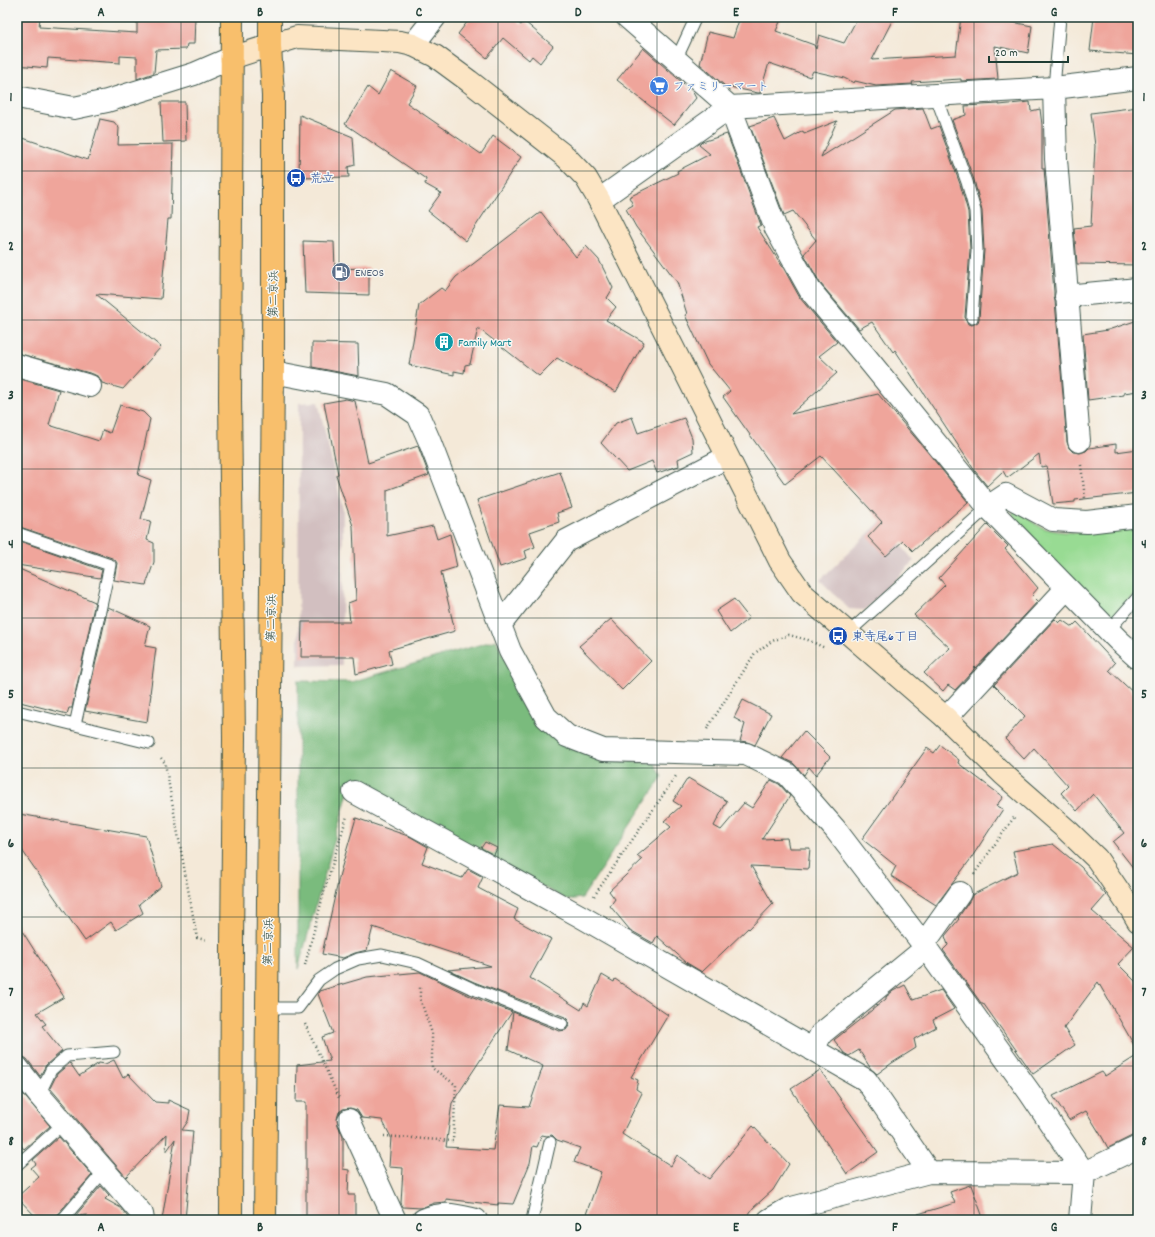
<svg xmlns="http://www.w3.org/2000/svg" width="1155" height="1237" font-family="Dekko,'Klee One',sans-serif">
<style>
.industrial{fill:#d2bfc0}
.green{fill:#98db93;stroke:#5c8c64}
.forest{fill:#7abb7d;stroke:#4c7c58}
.building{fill:#efa59b}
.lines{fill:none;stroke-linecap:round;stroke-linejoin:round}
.lane-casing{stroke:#3f574d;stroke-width:13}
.street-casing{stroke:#3f574d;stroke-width:24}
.secondary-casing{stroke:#3f574d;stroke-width:24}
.highway-casing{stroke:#3f574d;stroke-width:24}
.path{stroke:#3f574d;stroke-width:2.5;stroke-dasharray:1 3;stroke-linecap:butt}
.lane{stroke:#fff;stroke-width:11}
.street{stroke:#fff;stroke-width:22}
.secondary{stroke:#fce5c4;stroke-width:22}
.highway{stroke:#f8bf6c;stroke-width:22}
.grid{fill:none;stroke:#1f3d34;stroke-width:1;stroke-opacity:0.55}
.labels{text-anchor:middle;stroke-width:3;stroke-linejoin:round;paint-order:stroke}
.shop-label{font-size:12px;fill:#366cbe;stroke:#f6f6f2;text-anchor:start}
.transit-label{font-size:12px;fill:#164399;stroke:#f6f6f2;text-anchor:start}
.service-label{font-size:12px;fill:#4e5e75;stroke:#f6f6f2;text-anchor:start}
.street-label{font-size:12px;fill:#1f3d34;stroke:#f6f6f2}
.culture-label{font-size:12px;fill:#0d838f;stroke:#f6f6f2;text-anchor:start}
.neatline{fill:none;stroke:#1f3d34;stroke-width:1.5}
.grid-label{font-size:13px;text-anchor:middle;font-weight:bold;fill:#1f3d34}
</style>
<rect width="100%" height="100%" fill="#f6f6f2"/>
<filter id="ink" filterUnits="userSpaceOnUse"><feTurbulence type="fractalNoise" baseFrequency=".025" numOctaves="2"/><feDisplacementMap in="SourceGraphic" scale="8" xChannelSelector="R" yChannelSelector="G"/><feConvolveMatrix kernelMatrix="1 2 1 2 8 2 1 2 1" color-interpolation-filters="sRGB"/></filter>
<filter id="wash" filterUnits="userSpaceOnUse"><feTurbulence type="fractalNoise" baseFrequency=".012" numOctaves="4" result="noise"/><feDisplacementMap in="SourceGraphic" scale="16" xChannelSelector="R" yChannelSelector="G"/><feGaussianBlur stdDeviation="0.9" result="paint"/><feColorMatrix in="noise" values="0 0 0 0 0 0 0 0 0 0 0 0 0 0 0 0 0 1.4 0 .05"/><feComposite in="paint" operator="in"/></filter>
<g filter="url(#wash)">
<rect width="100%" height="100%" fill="#f4e9d8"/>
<path class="industrial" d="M318,402L343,510L342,665L298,666L299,403Z
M881,521L914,561L865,610L849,609L820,580Z"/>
<path class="green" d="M1016,509C1023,514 1032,523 1041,527C1069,538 1108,529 1138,526V590L1110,619L1065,575L1012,514Z"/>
<path class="forest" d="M496,640L527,704L623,761L655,763L662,777L582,898L567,900L351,782L298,969V681L351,682Z"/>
<g id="blocks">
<path class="building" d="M17,17H40L39,27L137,33V17H195L194,44H187L186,49L156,50L154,73L137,79V57L120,56V63L48,58L47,68L17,65Z
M471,17H521L517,22L521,25L524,21L553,46L540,63L532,56L529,60L503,38L487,58L458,34Z
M740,17H782L776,31L814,45L816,49L819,35L844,43L858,17H894L872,60L956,55L961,17H998L997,19L1032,26L1028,53L995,46L998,79L961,81V79L912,82L913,84L876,86L855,81L854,83L844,78L813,71L810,77L769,63L760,93H758L725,86L700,64L708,32L733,38Z
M1094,17H1138V55L1090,51Z
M643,48L692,91L696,98L674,125L617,80Z
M391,71L417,86L407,103L481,154L493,136L521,157L466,241L428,211L441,193L425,184L426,179L345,124L368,87L378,95Z
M161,102H185L186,141L163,142Z
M1030,102L1031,111L1040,109L1042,125V168H1044L1054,292V297L1055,301L1067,442L1069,448L1073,452L1080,453L1086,451L1089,448L1116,444V452L1138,449V493L1075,500V502L1053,504L1047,466L1041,467L1039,454L1007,478L1003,471L987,486L975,471L895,350L893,352L872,322L859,329L820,283L804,254L816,240L793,211L784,215L750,126L774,118L785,141L803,131L804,134L837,121L821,157L895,110L923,108L931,129L939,126L960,184L968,212L970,250L965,317L968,324L972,325L978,322L979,319L984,250L982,211L974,180L952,120L966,115L965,106L999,104V105Z
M1138,107V265L1077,264L1074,228L1091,226L1095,146L1091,113Z
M300,115L353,137L355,165L348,167L349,177L299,178Z
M100,119L114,122L119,128L118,145L173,144L171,219H168L161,299L96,294L161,347L123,389L102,383L99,377L93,374L17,353V136L88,160Z
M727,134L761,225L757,227L784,269L800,298L837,342L819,356L837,373L791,414L878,394L925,449L968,502L913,551L903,541L886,556L868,537L882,522L821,456L785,484L723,397L730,391L708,364L685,315L687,314L677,282L636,227L626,209L633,205L629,197L678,173L677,171L710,154L699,145L702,142Z
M541,212L576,257L586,246L599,260L613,288L607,298L616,307L606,320L644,342L616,392L557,358L539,376L478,328L470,364L465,365L464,373L454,371V375L409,365L419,305L441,288L445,291L456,277Z
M303,241L334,242L335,269L369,268V295L305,293Z
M1138,320V391L1124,393V395L1088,400L1083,334L1108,330Z
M312,343L358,344L359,376L312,367Z
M17,378L59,390L49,425L99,441L103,430L110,433L120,405L143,412L150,419L138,475L151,480L141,519L151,521L147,540L154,543V562L146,585L114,580L117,563L115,560L112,558L17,526Z
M346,399L355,401L368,463L418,446L429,475L387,490V536L433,526L437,539L450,534L457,567L441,572L455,631L389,650L392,664L356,674L354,657H301L302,622H350L348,603L356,600L353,526L336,475L338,474L324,403Z
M632,417L638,433L684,418L692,438L693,452L678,459L679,466L657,473L652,461L627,471L601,443L616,423Z
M560,472L572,508L557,513L559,522L530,532L535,547L525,551L527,558L500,567L477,500Z
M987,525L1008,546L1005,549L1038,588L1032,595L1038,601L976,668L975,667L972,672L955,690L948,685L943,691L924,673L950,648L914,615L945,585L939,578Z
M17,540L102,570L100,578L17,565Z
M17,568L95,602L72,708H69L67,714L20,702L21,688H17Z
M734,599L749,618L730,633L716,611Z
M108,607L150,626L145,646L156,648L150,694H151L147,722L85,711Z
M611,619L651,661L622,690L579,646Z
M1055,619L1059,623L1062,620L1072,627L1077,622L1115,663L1109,670L1138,697V874L1113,842L1124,833L1093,794L1077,811L1061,793L1068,786L1034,748L1024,759L1005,739L1025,716L994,685Z
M743,700L771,714L755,745L747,742L740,741L745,724L734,718Z
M804,731L830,757L816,775L809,767L804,775L793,763L782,758Z
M940,745L959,760L958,763L1003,797L996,806L1003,809L970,860L936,905L891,876L896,866L862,839L927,748L934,753Z
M688,778L727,801L714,826L721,830L744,803L752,808L771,780L779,784L790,796L762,839L787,838L789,848H810L808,869L751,866L773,904L749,929L748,928L702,972L687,963L657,936L653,943L630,930L610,906L615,899L609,891L642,860L637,856L671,827L664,821L681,806L673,801Z
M19,814L146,836L161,886L139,904L143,913L116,930L111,922L85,941L17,843Z
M356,818L411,837L428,847L422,863L462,878L468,869L483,877L478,888L518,909L514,919L551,939L530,978L581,1010L584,1003L588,1006L602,975L614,982L615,979L668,1015L631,1077L638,1080L636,1089L642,1093L622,1134L671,1166L677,1155L709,1179L753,1126L789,1164L773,1190L753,1208L745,1220H584L601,1172L574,1162L580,1148L557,1140L552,1135L547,1136L542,1135L537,1147L533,1146L530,1163L513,1204L498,1203V1205L446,1199V1202L434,1203L421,1208L403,1207L401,1203L403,1168L389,1167L391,1137L382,1120L362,1118L357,1110L350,1108L343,1109L339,1112L337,1119L338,1125L343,1137V1169L349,1170L348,1195H355V1220H306V1102H296L297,1065L330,1061L322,1037L333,1033L318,994L319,991L367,977L420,972L468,995L512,1012L452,1103L446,1147L493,1150L500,1105L529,1107L543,1066L508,1050L513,1012L559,1031L566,1030L569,1026L568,1020L565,1017L474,982L448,970L491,966L373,927L367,950L355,953L343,958L322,954L340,873Z
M485,842L497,848L494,855L481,848Z
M1053,844L1081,867L1106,895L1092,911L1134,947L1118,964L1138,984V1052L1098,982L1064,1028L1075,1045L1033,1074L983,1003H981L943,950L948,945L945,936L959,919L958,918L970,900L972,895L1018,872L1013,851Z
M17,923L64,997L37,1013L46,1024L42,1026L62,1051L46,1065L40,1076L27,1059L22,1056L17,1055Z
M905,985L913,1000L941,990L954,1009L933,1020L936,1027L914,1039L916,1048L892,1063L877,1074L871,1069L859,1050L849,1056L844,1053L834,1040L886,999V997L893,991Z
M1138,1055V1133L1108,1148L1102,1137L1086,1111L1069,1120L1053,1096L1102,1072L1105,1076Z
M114,1060L123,1078L128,1074L155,1102L168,1103V1100L190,1110L188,1121L182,1130L193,1131L185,1220H162L175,1139L166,1152L167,1134L126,1177L50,1088L57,1074L70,1063L79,1076L99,1063L105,1064Z
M820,1070L878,1152L847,1174L791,1089Z
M17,1087L50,1126L24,1149L17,1141Z
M59,1137L92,1175L56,1216L36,1217L17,1197L39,1177L31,1168L36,1164L33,1160Z
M970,1185H971L984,1220H919L918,1214L955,1203L950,1192Z
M101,1186L109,1195L105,1199L121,1208L130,1220H83L87,1215L75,1216Z"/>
</g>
</g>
<g filter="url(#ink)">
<use href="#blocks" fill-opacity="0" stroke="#3f574d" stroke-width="1"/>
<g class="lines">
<defs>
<path id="lane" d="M676,60L696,17
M1054,88L1060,17
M935,94L967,182L975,211L977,250L972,318
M17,533L110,565L75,725
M1108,631L1138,597
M848,633L988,507
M17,711L149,743
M267,1008H298L319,980L335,969L358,959L382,955L417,963L471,988L562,1024
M39,1095L51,1070L67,1056L114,1052
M17,1165L64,1123
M62,1220L105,1170
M532,1220L550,1142"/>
<path id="street" d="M627,17L730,107L776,229L810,290L866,357L988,507L1118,640L1138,658
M413,45L435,17
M1054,88L1056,159L1079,441
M17,97L74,108L107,101L194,74L231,58
M599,200L730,107L1054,88L1138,78
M1066,296L1138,289
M17,365L90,386
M273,372L387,394L418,415L429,440L510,651L546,717L567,736L603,750L746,754L787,774L835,829L926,948L1030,1093L1084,1173L1080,1220
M988,507L1006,495L1053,520L1087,522L1138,516
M500,625L566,541L727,457
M946,718L1067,588
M354,792L580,916L866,1080L929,1172
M923,945L960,893
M813,1050L821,1034L926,948
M17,1067L39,1095L142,1214L143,1220
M349,1120L395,1220
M423,1220C444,1211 455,1215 476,1220
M769,1220L788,1209L929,1172L1084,1173L1138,1147"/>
<path id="secondary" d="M231,58L297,37L382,41L400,42L413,45L435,56L469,81L566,157L586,178L599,200L780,561L802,593L946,718L1003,774L1068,831L1097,859L1131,909L1138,921"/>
<path id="highway" d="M231,1220L232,945L234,738L230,399L232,17
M265,1220L273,372V96L270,46V17"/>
</defs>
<use href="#lane" class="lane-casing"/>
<use href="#street" class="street-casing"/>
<use href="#secondary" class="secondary-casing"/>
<use href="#highway" class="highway-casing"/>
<path class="path" d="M1081,465L1085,498
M707,729L755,653L772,641L789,635L808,640L825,648
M161,758L165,763L197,938L207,940
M974,874L1015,816
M594,896L676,776
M305,965L324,892L347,816
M305,1024L339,1098
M384,1136L453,1141L456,1085L432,1068V1033L420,999V986"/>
<use href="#lane" class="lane"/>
<use href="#street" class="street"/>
<use href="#secondary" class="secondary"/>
<use href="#highway" class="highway"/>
</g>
</g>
<path class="grid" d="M181,17V1220M339,17V1220M498,17V1220M657,17V1220M816,17V1220M974,17V1220M17,171H1138M17,320H1138M17,469H1138M17,618H1138M17,768H1138M17,917H1138M17,1066H1138"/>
<defs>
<symbol id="supermarket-disc" viewBox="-11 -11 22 22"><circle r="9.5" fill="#3f7fe0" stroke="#f6f6f2"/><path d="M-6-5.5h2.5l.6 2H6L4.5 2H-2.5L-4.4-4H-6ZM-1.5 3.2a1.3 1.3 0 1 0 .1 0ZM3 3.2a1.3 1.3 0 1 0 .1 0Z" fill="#fff"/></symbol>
<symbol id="bus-disc" viewBox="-11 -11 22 22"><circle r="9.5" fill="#1a4fb4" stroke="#f6f6f2"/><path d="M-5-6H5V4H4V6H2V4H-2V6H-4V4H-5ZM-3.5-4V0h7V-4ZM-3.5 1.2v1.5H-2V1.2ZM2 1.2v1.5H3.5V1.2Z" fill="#fff"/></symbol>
<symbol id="fuel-disc" viewBox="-11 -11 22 22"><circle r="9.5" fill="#5c6f8a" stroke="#f6f6f2"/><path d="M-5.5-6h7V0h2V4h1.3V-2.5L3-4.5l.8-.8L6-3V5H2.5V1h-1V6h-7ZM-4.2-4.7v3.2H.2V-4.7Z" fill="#fff"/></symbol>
<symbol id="building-disc" viewBox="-11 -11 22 22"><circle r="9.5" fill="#0f9aa8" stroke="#f6f6f2"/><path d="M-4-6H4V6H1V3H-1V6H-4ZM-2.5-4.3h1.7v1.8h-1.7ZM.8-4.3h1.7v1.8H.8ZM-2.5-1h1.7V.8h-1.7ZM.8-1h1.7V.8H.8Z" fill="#fff"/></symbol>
</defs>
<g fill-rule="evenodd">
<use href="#supermarket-disc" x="648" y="75" width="22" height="22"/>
<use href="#bus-disc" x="285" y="167" width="22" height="22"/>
<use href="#fuel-disc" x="330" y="261" width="22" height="22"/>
<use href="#building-disc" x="433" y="331" width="22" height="22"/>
<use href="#bus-disc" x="827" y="625" width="22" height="22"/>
</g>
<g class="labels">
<g class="shop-label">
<text x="673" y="90">ファミリーマート</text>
</g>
<g class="transit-label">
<text x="310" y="182">荒立</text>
<text x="852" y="640">東寺尾6丁目</text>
</g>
<g class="service-label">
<text x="355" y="276">ENEOS</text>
</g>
<g class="street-label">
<text transform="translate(273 294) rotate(-90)" y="4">第二京浜</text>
<text transform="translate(271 618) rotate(-89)" y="4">第二京浜</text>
<text transform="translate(268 942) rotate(-89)" y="4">第二京浜</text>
</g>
<g class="culture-label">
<text x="458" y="346">Family Mart</text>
</g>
</g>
<rect width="1155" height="1237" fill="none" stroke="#f6f6f2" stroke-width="44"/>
<path d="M989 56v6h79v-6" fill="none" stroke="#1f3d34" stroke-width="2"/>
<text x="995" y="56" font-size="12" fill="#1f3d34" stroke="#f6f6f2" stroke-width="3" paint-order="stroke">20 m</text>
<rect x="22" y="22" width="1111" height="1193" class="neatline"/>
<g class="grid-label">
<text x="101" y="16">A</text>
<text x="260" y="16">B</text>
<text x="419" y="16">C</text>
<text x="578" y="16">D</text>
<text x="736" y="16">E</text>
<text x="895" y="16">F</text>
<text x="1054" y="16">G</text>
<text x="11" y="101">1</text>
<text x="1144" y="101">1</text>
<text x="11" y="250">2</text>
<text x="1144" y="250">2</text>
<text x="11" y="399">3</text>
<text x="1144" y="399">3</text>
<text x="11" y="548">4</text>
<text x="1144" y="548">4</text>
<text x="11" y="698">5</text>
<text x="1144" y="698">5</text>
<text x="11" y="847">6</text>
<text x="1144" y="847">6</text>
<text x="11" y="996">7</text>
<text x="1144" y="996">7</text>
<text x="11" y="1145">8</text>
<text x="1144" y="1145">8</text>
<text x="101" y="1231">A</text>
<text x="260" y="1231">B</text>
<text x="419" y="1231">C</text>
<text x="578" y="1231">D</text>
<text x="736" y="1231">E</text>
<text x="895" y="1231">F</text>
<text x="1054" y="1231">G</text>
</g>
</svg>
